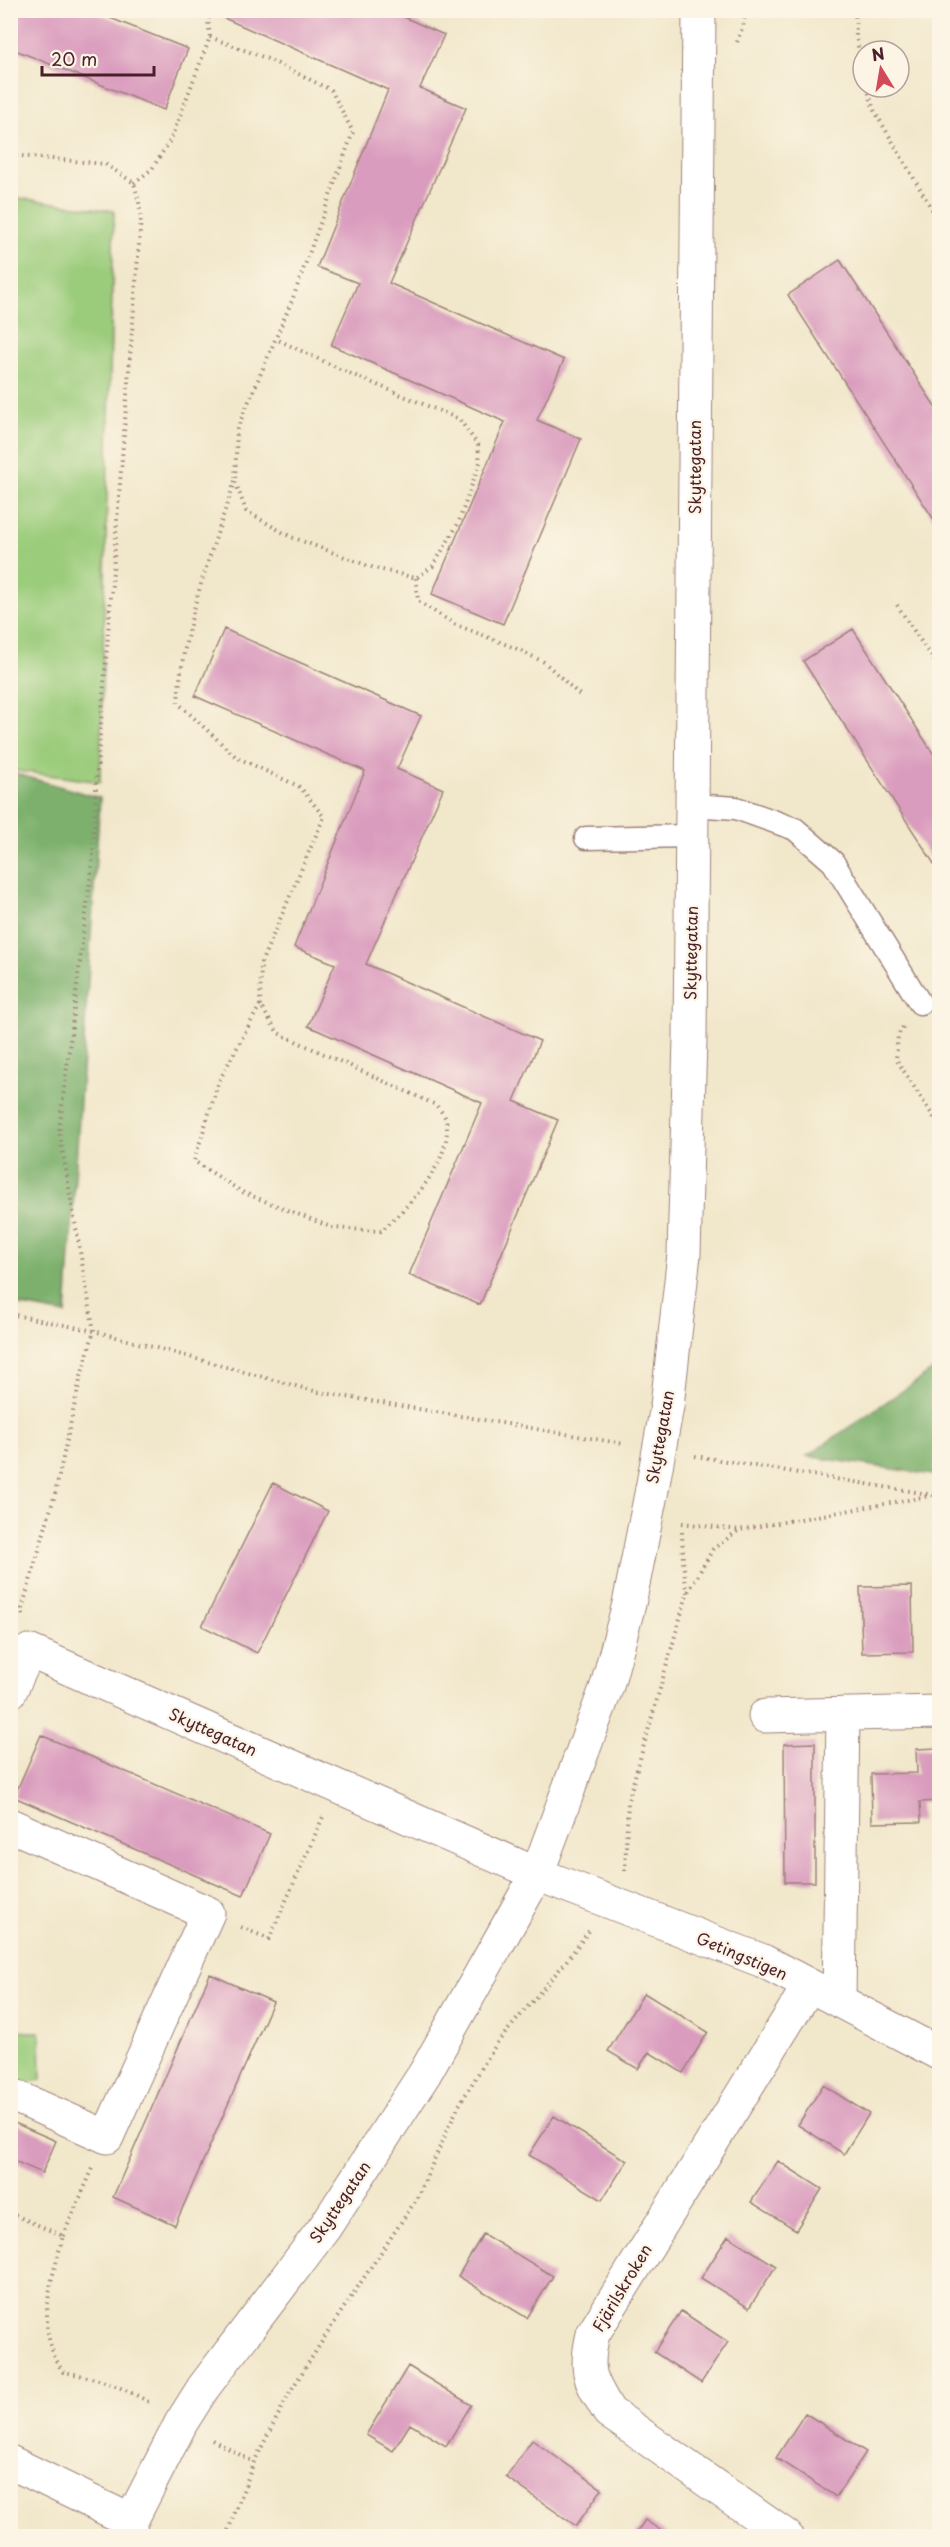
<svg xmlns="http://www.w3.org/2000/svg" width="950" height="2547" font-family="'Playpen Sans',sans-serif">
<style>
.green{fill:#9bcc7c;stroke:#727654;stroke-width:1.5}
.forest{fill:#7cb06c;stroke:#63684c;stroke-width:1.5}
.building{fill:#da9cbe}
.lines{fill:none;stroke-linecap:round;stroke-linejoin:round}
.service-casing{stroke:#9e837b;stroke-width:25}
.minor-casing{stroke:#9e837b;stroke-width:35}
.tertiary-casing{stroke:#9e837b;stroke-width:35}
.path{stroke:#9e837b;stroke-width:4;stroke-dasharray:1.5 4.5;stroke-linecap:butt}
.service{stroke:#fff;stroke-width:22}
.minor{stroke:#fff;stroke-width:33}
.tertiary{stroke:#fff;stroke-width:33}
.tertiary-bridge-casing{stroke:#9e837b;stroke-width:35;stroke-linecap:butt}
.tertiary-bridge{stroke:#fff;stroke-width:33}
.labels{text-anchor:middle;stroke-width:4.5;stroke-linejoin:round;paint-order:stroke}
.street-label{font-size:16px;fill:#4a1f2b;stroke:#fcf5e5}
</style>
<rect width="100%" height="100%" fill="#fcf5e5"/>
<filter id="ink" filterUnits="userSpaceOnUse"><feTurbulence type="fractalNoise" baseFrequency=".0167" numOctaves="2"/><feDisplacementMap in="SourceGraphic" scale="12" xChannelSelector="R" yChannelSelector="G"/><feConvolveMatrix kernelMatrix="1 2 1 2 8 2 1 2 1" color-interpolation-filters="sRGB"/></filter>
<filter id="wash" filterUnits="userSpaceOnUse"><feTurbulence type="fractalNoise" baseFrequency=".008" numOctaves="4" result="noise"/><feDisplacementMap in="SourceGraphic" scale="24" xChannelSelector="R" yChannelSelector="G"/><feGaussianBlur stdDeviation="1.35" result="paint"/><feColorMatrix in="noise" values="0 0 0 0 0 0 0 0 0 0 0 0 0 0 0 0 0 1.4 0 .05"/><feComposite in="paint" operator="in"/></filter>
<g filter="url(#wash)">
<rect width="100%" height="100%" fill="#f1e7cb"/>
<path class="green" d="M11,197L114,211L100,782L11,770Z
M10,2028L26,2032H40L41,2080L21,2083L11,2080Z"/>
<path class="forest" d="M10,772L100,798L66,1314L11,1304Z
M939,1366V1476L807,1456Z"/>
<g id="blocks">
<path class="building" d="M10,10H90L188,49L164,110L10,48Z
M219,10H388L444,35L420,88L466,108L389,283L564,360L537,420L581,439L503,624L432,594L505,422L331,345L358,283L317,267L388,90L217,15Z
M840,260L940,414V529L788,295Z
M224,629L421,716L397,769L443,789L366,964L540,1041L514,1101L558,1120L480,1305L409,1275L482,1103L308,1026L335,964L294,947L365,771L195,696Z
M853,629L940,764V873L803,661Z
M273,1483L328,1511L257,1653L202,1626Z
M912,1586L913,1652L862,1653L860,1587Z
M41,1735L270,1834L243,1896L14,1797Z
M815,1743V1882H785L784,1744Z
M940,1748V1801L920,1802L921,1822L872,1823L871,1774L917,1773L916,1749Z
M210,1974L273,2002L175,2225L113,2197Z
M644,1993L708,2032L683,2073L649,2052L638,2069L608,2051Z
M823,2085L869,2114L844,2154L798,2125Z
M554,2116L627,2161L602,2200L529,2155Z
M10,2121L56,2141L42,2173L10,2159Z
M778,2161L822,2189L796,2230L751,2202Z
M483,2234L553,2276L527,2318L458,2276Z
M728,2236L776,2266L749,2308L701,2278Z
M681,2311L728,2342L701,2383L654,2352Z
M408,2366L471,2405L446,2446L410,2424L393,2451L366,2435Z
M805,2413L866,2452L836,2497L776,2458Z
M532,2440L602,2489L576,2526L506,2477Z
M645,2520L669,2536H634Z"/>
</g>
</g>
<g filter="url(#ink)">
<use href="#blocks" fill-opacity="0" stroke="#9e837b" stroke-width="1.5"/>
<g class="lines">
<defs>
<path id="service" d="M692,805L736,808L795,829L833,862L920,1003
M586,838L692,836"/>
<path id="minor" d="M10,1692L29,1651L537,1874L763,1961L940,2054
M765,1716L940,1712
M10,1825L208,1913L107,2137L10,2094
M839,2001L843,1714
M10,2462L131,2521L129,2536
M786,2536L609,2412C590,2380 584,2372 593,2334L809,1986"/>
<path id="tertiary" d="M667,1406L684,1254L690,1039L699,10
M131,2521L181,2423L203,2388L325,2227L425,2073L537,1874L607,1686L629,1604L652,1489"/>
</defs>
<use href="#service" class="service-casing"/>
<use href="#minor" class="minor-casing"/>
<use href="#tertiary" class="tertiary-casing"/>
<path class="path" d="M855,10L856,36L863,72
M210,37L268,59L331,90L353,132L293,298L237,429L235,481L246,511L289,536L374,568L416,578L433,566L458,524L480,462L478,445L459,419L344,371L276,339
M737,42L744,23L745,10
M867,87L874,110L940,223
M10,155L105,164L134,183L139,202L141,219L96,785L93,856L59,1131L94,1331L80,1380L55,1494L22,1609L23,1618
M134,183L152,169L171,139L210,37L208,20L212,10
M235,481C211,553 182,628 178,703L236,757L300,787L324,817L261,963L260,1005L278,1033L436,1105C439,1109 445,1115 446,1120C454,1160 409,1206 381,1231L333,1228L242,1192L194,1161L219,1081L260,1005
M416,578L418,601L454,624L515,648L544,662L582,697
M897,605L940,670
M903,1027L898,1035L896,1059L940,1127
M10,1314L94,1331L318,1392L625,1444
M695,1456L940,1496
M682,1523L739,1530L929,1496
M682,1532L683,1561L687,1593
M625,1871L628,1801L687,1594L713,1549L739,1530
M241,1927L269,1939L323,1817
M10,2213L63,2236C51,2283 34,2328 63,2372C95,2377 124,2387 152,2404
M63,2236L93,2168
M212,2440L254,2462
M226,2536L254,2462L290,2392L335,2321L416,2200L458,2107L497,2043L564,1964L589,1931"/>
<use href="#service" class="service"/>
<use href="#minor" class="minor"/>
<use href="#tertiary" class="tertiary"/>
<defs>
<path id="tertiary-bridge" d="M652,1489L667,1406"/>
</defs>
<use href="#tertiary-bridge" class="tertiary-bridge-casing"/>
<use href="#tertiary-bridge" class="tertiary-bridge"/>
</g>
</g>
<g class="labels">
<g class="street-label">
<text transform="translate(695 467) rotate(-90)" y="6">Skyttegatan</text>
<text transform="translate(691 953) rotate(-89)" y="6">Skyttegatan</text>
<text transform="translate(660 1437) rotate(-80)" y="6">Skyttegatan</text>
<text transform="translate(213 1732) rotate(24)" y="6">Skyttegatan</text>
<text transform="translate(742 1956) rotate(23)" y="6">Getingstigen</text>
<text transform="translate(340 2202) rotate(-56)" y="6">Skyttegatan</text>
<text transform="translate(622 2288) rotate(-59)" y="6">Fjärilskroken</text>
</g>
</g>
<rect width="950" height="2547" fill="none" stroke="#fcf5e5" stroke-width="36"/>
<g transform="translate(881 69) rotate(349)"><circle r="28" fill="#fcf5e5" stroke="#b59f9b" stroke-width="1.5"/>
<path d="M0-4.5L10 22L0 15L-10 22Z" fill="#d1495b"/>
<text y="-9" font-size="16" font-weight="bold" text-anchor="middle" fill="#4a1f2b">N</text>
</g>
<path d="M42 66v9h112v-9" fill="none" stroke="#4a1f2b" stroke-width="3"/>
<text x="51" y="66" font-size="18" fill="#4a1f2b" stroke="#fcf5e5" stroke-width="4.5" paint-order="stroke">20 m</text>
</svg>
